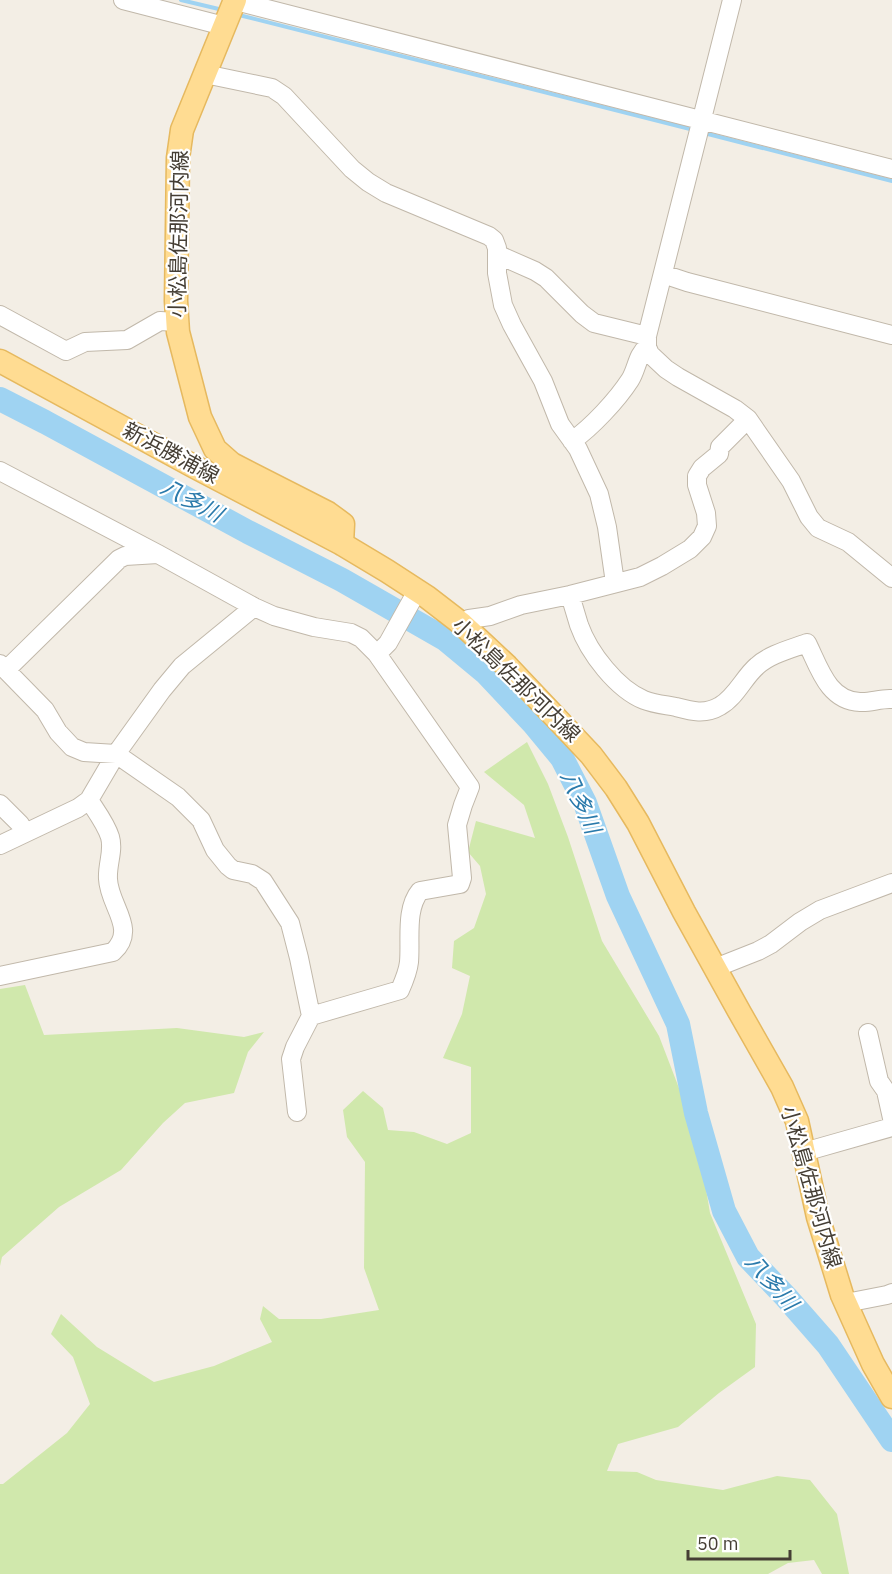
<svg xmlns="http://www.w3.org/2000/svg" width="892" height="1574" font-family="'IBM Plex Sans','Noto Sans JP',sans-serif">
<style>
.green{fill:#d0e8ac}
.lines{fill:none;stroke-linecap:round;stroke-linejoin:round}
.stream{stroke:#9fd3f2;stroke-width:4}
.river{stroke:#9fd3f2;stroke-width:24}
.minor-casing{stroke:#c1b8aa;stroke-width:20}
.major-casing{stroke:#e6b95f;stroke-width:25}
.minor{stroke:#fff;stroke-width:18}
.major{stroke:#ffdc92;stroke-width:22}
.labels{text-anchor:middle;stroke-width:4.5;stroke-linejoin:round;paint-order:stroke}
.street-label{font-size:21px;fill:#453e34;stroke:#fff}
.water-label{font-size:22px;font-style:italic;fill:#2a7aab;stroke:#fff}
</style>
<rect width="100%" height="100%" fill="#f3eee5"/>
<path class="green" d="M527,742L548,784L568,837L602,941L659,1036L697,1135L710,1213L756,1324L755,1367L719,1393L678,1427L618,1444L607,1471L637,1472L656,1480L723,1490L777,1476L810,1480L837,1514L849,1574H822L814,1560L788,1563L768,1574H0V1484H3L67,1433L90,1404L73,1357L51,1334L61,1314L97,1347L154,1382L214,1366L272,1342L260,1319L263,1306L279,1319H321L379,1310L364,1268L365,1162L347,1137L343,1110L363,1091L383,1108L388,1130L414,1132L447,1144L471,1133V1067L443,1058L462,1014L470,976L452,968L454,941L474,928L486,894L480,866L468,852L476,821L535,838L524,805L484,772Z
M25,985L44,1035L177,1028L244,1037L264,1032L248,1052L234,1093L185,1103L163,1123L121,1170L59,1207L2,1257L0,1266V989Z"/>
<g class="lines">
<path class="stream" d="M181,0L223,10
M239,15L694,130
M704,133L892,181"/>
<path class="river" d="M0,399L45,422L248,532L342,580L445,639L486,673L534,724L562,758L585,803L618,896L678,1024L696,1113L724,1211L748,1257L786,1297L828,1345L892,1440"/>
<defs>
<path id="minor" d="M123,0L224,26
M232,0L892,169
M732,0L647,336V347L650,354L666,369L678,377L735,409L748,419L791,481L809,517L818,528L848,542L892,578
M205,74L272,88L284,96L352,169L368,182L386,193L489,236L494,240L497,248V273L503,305L512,325L543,381L560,424L578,449L599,494L607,527L615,583
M497,255L501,256L535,271L546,278L582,314L594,323L647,336
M663,274L687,282L892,335
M0,315L66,351L85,342L127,340L160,321L177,322
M572,441C592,427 617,400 630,380C637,369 637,355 647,347
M0,471L158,554L254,607L274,616L314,627L351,633L361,638L377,654L388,643L417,591
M570,595C573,605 576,615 579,625C589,653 617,689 644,700C654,704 666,705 676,707C691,711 705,715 720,706C736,697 744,677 757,666C770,654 791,649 807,643C819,667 828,701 860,702C870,703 881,698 892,699
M462,624L469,619L490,616L521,605L570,595L640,577L662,566L690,549L702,537L707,526L706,513L697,485V476L702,468L719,454L720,447L748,419
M0,664L45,710L58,732L72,747L84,752L116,754L178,797L201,820L215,850L228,866L233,870L252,874L263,881L290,923L299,958L311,1016
M6,670L119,559L125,556L158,554
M0,804L20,824L24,833
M0,845L78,808L89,800
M715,968L758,951L771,944L800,922L820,910L892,883
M0,976L113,952C138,929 109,906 108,879C107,864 114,851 110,837C106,824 96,811 89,800L116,754L162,690L182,666L254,607
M868,1033L879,1081L886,1091L892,1118
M297,1112L291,1059L295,1047L311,1016L400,990C404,981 408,972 409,962C411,940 405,909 420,891L460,884L462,878L457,825L463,805L470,787L377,654
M804,1152L892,1127
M846,1303L887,1295L892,1293"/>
<path id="major" d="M235,0L182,130L178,158L176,301L178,332L200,417L215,449L232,464L328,513L343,524L342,544
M0,361L195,467L342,544L387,571L427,597L462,624L507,666L591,755L616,788L638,823L684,912L740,1013L782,1087L797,1121L818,1217L842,1295L873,1364L892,1397"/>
</defs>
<use href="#minor" class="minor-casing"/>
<use href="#major" class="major-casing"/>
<use href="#minor" class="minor"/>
<use href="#major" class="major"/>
</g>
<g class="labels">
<g class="street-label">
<text transform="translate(179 234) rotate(-89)" y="7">小松島佐那河内線</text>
<text transform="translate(171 453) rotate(28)" y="7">新浜勝浦線</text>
<text transform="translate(516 680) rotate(44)" y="7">小松島佐那河内線</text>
<text transform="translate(811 1187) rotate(74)" y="7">小松島佐那河内線</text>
</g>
<g class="water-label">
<text transform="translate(192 500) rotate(28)" y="8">八多川</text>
<text transform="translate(581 802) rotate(66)" y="8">八多川</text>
<text transform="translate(772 1282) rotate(49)" y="8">八多川</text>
</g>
</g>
<path d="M688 1550v9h102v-9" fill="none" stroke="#453e34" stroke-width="3"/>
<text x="697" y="1550" font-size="18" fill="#453e34" stroke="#ffffff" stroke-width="4.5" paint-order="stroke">50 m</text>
</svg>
